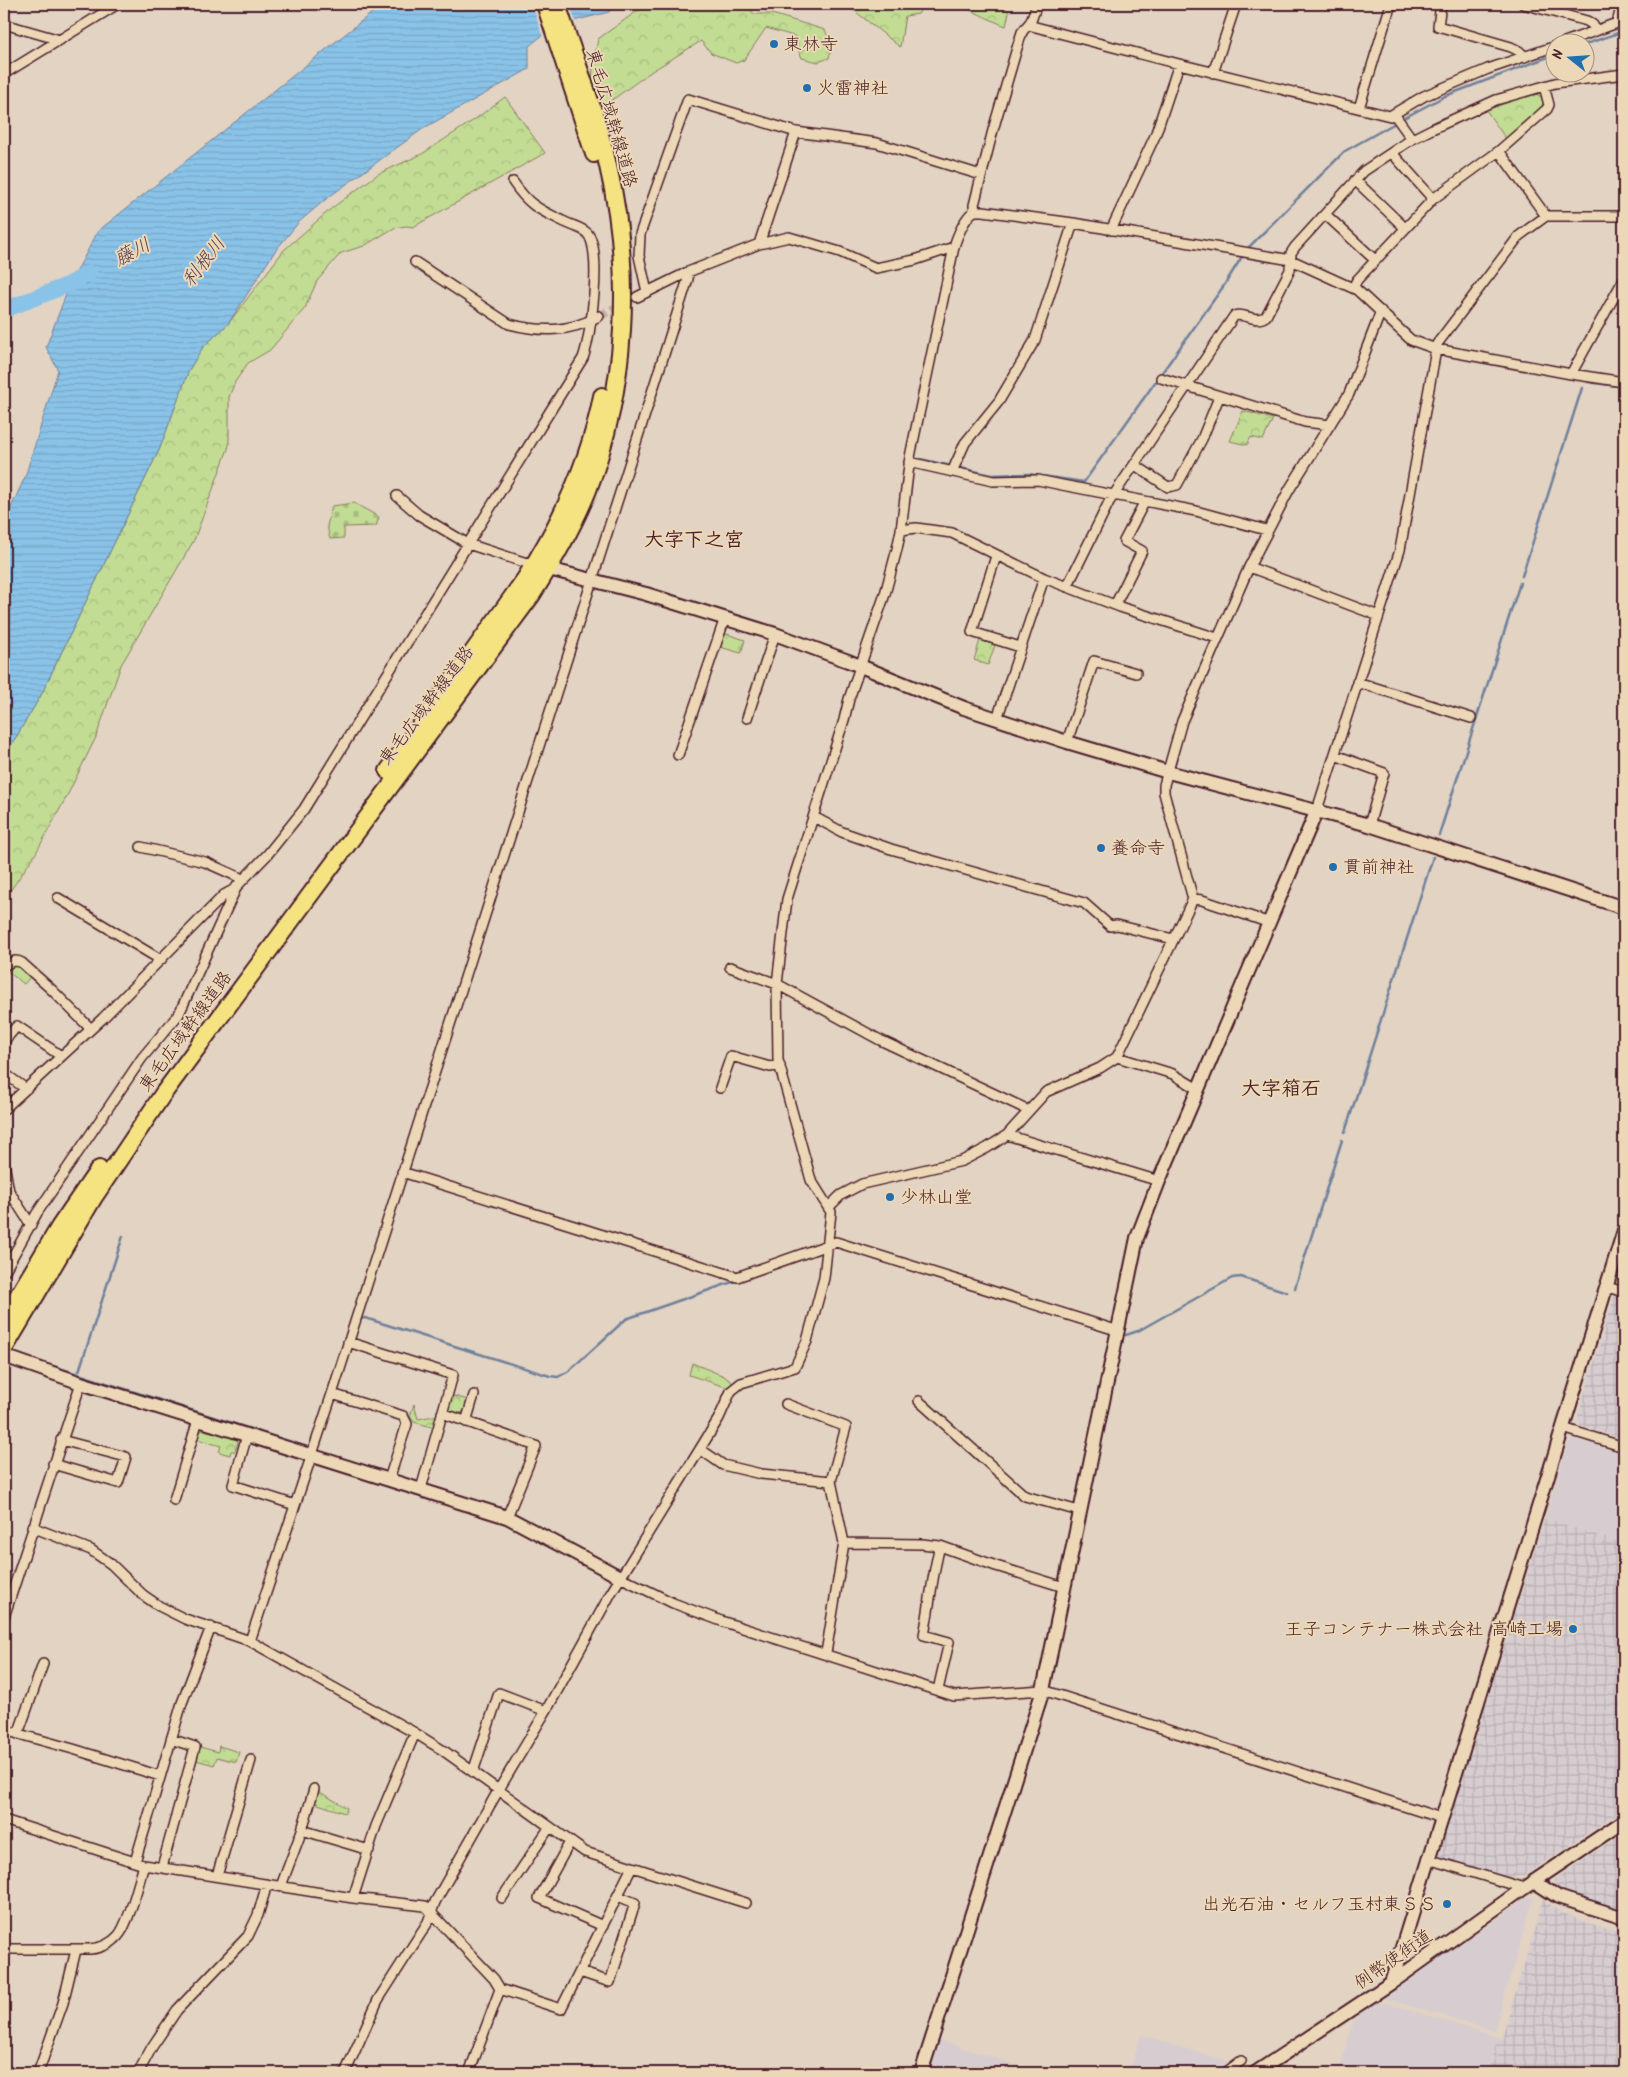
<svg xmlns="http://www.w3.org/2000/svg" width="1628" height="2077" font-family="Kalam,'Klee One',sans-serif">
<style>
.built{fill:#d7cdd0}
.industrial{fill:url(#industrial-grid)}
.forest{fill:url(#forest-crowns);stroke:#867e5f}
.cemetery{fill:url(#cemetery-stones);stroke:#867e5f}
.water{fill:url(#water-rules);stroke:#70819c}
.pier{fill:#e2d3c2}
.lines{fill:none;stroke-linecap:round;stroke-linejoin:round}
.stream{stroke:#70819c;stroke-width:2.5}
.river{stroke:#89c3e8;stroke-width:16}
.street-tunnel{stroke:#c4afa4;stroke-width:9;stroke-dasharray:9 4.5;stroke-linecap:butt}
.street-casing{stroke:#4a1f2b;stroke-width:12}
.secondary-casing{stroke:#4a1f2b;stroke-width:16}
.highway-casing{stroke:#4a1f2b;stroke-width:20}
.street{stroke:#ecd8b6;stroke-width:9}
.secondary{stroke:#ecd8b6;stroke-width:12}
.highway{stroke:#f5e382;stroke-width:16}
.poi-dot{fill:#1f6fb2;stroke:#ecd8b6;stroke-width:2}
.labels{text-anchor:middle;stroke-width:4;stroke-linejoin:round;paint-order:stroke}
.poi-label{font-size:18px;fill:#4a1f2b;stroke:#ecd8b6;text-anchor:start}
.street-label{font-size:18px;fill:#4a1f2b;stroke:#ecd8b6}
.water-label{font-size:19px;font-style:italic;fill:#574051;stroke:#ecd8b6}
.quarter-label{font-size:20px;font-weight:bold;fill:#4a1f2b;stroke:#ecd8b6}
</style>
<defs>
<pattern id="industrial-grid" width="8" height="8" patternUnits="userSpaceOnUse" patternTransform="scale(1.25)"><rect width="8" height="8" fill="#d7cdd0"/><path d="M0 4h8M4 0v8" fill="none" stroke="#bab0b3"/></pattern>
<pattern id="forest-crowns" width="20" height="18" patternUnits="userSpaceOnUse" patternTransform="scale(1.25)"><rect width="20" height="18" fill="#c2dc93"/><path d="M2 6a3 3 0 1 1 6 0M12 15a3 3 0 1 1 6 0" fill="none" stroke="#a8bc7f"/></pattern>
<pattern id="cemetery-stones" width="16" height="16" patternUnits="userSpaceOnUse" patternTransform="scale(1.25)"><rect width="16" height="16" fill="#c2dc93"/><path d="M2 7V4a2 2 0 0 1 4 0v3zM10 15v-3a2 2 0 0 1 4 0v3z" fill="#a8bc7f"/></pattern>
<pattern id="water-rules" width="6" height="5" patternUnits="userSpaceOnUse" patternTransform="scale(1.25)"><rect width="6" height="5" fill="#89c3e8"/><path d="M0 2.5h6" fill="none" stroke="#78a7c7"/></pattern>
</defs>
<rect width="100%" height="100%" fill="#e2d3c2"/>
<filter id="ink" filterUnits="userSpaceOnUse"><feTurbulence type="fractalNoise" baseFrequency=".02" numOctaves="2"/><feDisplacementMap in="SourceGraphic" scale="10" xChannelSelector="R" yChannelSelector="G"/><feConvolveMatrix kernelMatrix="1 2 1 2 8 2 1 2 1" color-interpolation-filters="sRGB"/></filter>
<g filter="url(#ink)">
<path class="built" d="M1575,1438L1624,1454V1544L1545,1518L1568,1443Z
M1528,1897L1533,1899L1494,2031L1383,1998Z
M1378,2001L1498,2037L1487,2073H1338L1355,2018Z
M1141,2035L1233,2063L1217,2073H1129Z
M939,2040L1039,2073H928Z"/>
<path class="industrial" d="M1620,1294L1624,1295V1439L1581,1426L1577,1419L1614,1297Z
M1545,1518L1624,1544V1809L1524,1876L1510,1877L1444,1859L1439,1853Z
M1624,1832V1910L1556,1889L1555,1879Z
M1544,1898L1546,1902L1563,1913L1599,1927L1624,1933V2073H1487L1498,2037L1502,2038Z"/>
<path class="forest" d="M647,4H761L750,9L754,14H772L825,30L832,45L829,58L818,62L802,58L798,49L797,37L766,28L744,60L736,63L711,53L701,41L652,71L605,105C586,83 593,65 598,39Z
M846,4H925L918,14L905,16L900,47Z
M948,4H1001L1009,12L1006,26C988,20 966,5 948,4Z
M1535,93L1544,99L1542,107L1506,139L1486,110Z
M505,97L545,153L413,227L406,226L394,228L364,246L341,253L317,281L305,308L270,350L248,363L235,382L229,397V446L194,540L121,665L96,737L68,794L36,853L4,900V757L40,697L160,448L189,370L203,347L228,324L284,250L332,208L378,174L422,154L474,120Z
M1243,411L1273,419L1263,440L1251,437L1247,445L1230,441Z
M727,634L745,640L741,653L720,647L722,637Z
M980,640L995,645L988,665L974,660Z
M17,965L30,977L24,984L7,971L9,967Z
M692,1363L724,1376L733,1383L729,1388L689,1375Z
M450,1395L468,1400L465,1411L458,1414L448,1411L447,1404Z
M414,1404L418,1419L439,1415L435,1428L414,1422L410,1416Z
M204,1430L236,1438L238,1442L235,1451H231L230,1455L219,1452L221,1446L197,1439L199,1432Z
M219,1746L239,1752L236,1762L217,1757L214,1765L196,1760L200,1747L218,1752Z
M318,1791L347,1808L345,1813L315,1803Z"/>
<path class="cemetery" d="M354,503L379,517L376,526L344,527V538L330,539L327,526L332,506Z"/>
<path class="water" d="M383,4H614L609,12L554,26L529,46V69L424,128L326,199L299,222L275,251L228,324L203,347L189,370L160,448L40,697L4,757V523L25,477L58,370L46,347L70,284L98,231Z"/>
<path class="pier" d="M532,4H570L576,23L555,28L543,38Z"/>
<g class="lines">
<path class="stream" d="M1586,44L1624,31
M1402,119L1445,96L1556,54
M1248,248L1345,151L1397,122
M1588,382L1624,387
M920,459L992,475L1028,474L1084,482L1223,287L1243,255
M1522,576L1582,388
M1439,835L1520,583
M1345,1132L1433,857
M798,1260L820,1252
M955,1284L1111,1333
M1295,1288L1342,1140
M359,1322L361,1319L365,1318L550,1376L558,1377L569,1371L626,1319L738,1280
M1126,1335L1138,1331L1232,1278L1241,1277L1287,1292
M53,1366L307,1447
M79,1371L123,1236"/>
<path class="river" d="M4,310L70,284L89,273"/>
<path class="street-tunnel" d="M599,316L637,297"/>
<defs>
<path id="street" d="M1441,4L1438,26L1511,47L1519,51L1525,57
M1523,4L1587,21L1593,25L1596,31
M4,24L60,40
M1028,25L1179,64L1390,116L1424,96L1488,69L1556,46
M1565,42L1617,23L1622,4
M1213,73L1236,4
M4,74L118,4
M1359,108L1391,4
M1394,114L1412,139
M1499,151L1546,216
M1392,153L1433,199
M1355,180L1405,228
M975,211L974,205L993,130L1017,48L1022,32L1031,21L1037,4
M1325,214L1375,260
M1111,230L1155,136L1179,64
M759,244L796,132
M415,262L509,324C540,332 569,333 599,316
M1353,288L1357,280L1433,199L1499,151L1547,109L1549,105L1544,86
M647,292L639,256L640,234L688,99L796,132L877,143L981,175
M637,297L688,272L759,244L789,237L840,252L876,268L915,260L954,247
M1571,374L1624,279
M1161,378L1305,422L1330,425
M909,462L993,481L1038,480L1062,485L1196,511L1266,530
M1135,465L1168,487L1177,485L1202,439L1219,397
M952,472L965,443L999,401L1035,340L1073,223
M397,496L419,515L468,544L533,565
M901,530L916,528L952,533L1044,578L1120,607L1217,638
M996,556L972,632L1020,647
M1249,567L1379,616
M1067,587L1109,502L1234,316C1245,312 1255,324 1266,316L1290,270L1291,253L1295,247L1364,171L1412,139L1432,129L1496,100L1555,83L1624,74
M1115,605L1142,551L1124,541L1145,501
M1357,682L1471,718
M747,718L775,634
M997,719L1044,578
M1067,742L1094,661L1136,673
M678,755L725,618
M1335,755L1384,773L1369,825
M1317,810L1400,550L1437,344L1519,236L1546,216H1624
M814,817L842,832L891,849L1084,903L1110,926L1117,925L1173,939
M141,847L205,862L243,879
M58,898L161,960
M1193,899L1202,900L1270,923
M4,966C10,962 15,959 22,963L52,990L91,1029
M730,967L777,984L880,1040L1022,1107L1028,1112
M4,1041L17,1026L61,1056
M1117,1057L1173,1074L1198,1089
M4,1073L26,1089
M720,1088L731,1056L770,1067L780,1065
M4,1109L102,1019L224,895L235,889
M1007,1135L1159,1181
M4,1163L9,1191L31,1225
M402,1172L737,1277L836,1242L1119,1331
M829,1207L841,1195L862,1184L962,1161L987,1148L1007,1135L1046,1092L1100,1068L1117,1057L1193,899L1164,793V785L1182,721L1249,567L1289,490L1349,394L1381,311
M4,1272L37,1213L142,1058L179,1014L237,886L267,855L304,809L583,358C591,337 603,249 587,233C582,228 573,226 567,223C540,210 530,207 513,182
M1607,1287L1624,1292
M348,1342L453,1375L421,1489
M332,1394L403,1416L407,1424L389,1479
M919,1401L1025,1496L1079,1511
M786,1404L846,1427L831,1481L844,1543L826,1653
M442,1413L536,1446L507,1517
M466,1422L474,1395
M1563,1428L1624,1447
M247,1435L233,1485L295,1505
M700,1449L723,1465L761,1474L831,1481
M53,1464L118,1483L126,1457L61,1440
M174,1500L198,1420
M32,1527L91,1550L111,1564L143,1595L159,1606L185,1619L250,1641L415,1733L444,1751L585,1852L746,1903
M844,1543L922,1544L940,1546L996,1566L1064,1587
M620,1577L673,1603L724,1622L954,1696L1043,1690L1441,1818
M4,1617L81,1383
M250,1641L332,1394L641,427L688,279V272
M938,1690L949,1642L924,1635C930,1605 932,1575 940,1546
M4,1730L73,1749L160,1776
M18,1734L43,1664
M473,1772L499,1693L546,1711
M4,1820L144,1865L353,1898L425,1906L494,1979L500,1989L469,2073
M302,1830L369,1850
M570,1842L539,1898L603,1926
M1428,1859L1524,1888
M135,1862L182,1703L211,1627
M162,1867L195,1747L171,1739
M217,1876L251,1760
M281,1886L302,1830L314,1789
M353,1898L376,1826L415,1733
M502,1898L549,1828
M4,1949H90C101,1948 111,1944 118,1936C129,1924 139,1881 144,1865
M580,1972L610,1982L635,1903L618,1896
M500,1989L561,2009L632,1867
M38,2073L63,2003L76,1950
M138,2073L152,2047L177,2010L248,1936L258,1915L267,1884
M345,2073L378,2000L428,1922L435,1902L498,1791L546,1711L611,1593L700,1449L719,1418L731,1391L741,1383L795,1367L807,1341L824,1278L831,1212L811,1180L778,1060L777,984L787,899L844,720L849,699L885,594L897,549L901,530L910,457L954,247C956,239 966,214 975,211C976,211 982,211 983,211L1073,223L1291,260L1357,290L1411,340L1436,349L1571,374L1624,382
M1225,2073L1241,2061"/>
<path id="secondary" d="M541,567L646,594L775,634L848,661L964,708L1067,742L1168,772L1369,825L1624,908
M4,1356L81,1383L507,1517L620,1577
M1535,1882L1558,1897L1624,1918
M1391,1983L1624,1230
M921,2073L1043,1690L1137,1238L1159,1181L1317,810
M1255,2073L1391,1983L1524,1888L1624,1821"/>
<path id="highway" d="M545,4L594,154
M388,771L525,579C560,524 590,460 602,396
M4,1319L60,1226L99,1169
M4,1349L94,1197L163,1094L531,596C553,562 573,528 588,490C627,388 633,272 608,166C596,111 574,57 557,4"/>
</defs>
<use href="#street" class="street-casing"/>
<use href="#secondary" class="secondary-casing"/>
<use href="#highway" class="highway-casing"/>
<use href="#street" class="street"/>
<use href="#secondary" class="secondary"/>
<use href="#highway" class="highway"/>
</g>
</g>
<g class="poi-dot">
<circle cx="774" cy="44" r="5"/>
<circle cx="807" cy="88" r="5"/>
<circle cx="1101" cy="848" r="5"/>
<circle cx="1333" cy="867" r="5"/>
<circle cx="890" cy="1197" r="5"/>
<circle cx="1573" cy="1629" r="5"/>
<circle cx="1447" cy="1904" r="5"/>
</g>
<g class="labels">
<g class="poi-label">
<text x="784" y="50">東林寺</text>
<text x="817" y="94">火雷神社</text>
<text x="1111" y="854">養命寺</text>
<text x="1343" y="873">貫前神社</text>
<text x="900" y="1203">少林山堂</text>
<text x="1563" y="1635" text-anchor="end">王子コンテナー株式会社 高崎工場</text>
<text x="1437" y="1910" text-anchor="end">出光石油・セルフ玉村東ＳＳ</text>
</g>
<g class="street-label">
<text transform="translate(612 118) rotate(74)" y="6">東毛広域幹線道路</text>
<text transform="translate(426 705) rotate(-53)" y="6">東毛広域幹線道路</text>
<text transform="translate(185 1031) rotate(-54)" y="6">東毛広域幹線道路</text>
<text transform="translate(1393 1959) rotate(-35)" y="6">例幣使街道</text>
</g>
<g class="water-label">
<text transform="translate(132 251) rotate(-28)" y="7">藤川</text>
<text transform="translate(203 261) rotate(-52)" y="7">利根川</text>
</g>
<g class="quarter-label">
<text x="694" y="546">大字下之宮</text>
<text x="1281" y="1095">大字箱石</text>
</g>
</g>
<rect width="1628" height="2077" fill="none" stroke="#ecd8b6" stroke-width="20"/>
<rect x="10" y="10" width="1608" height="2057" fill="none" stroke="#4a1f2b" stroke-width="2" filter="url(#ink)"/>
<g transform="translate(1570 58) rotate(287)"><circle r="24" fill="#ecd8b6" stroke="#ab8e7e"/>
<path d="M0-4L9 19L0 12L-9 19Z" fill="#1f6fb2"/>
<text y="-8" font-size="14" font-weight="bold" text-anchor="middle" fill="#4a1f2b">N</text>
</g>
</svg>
